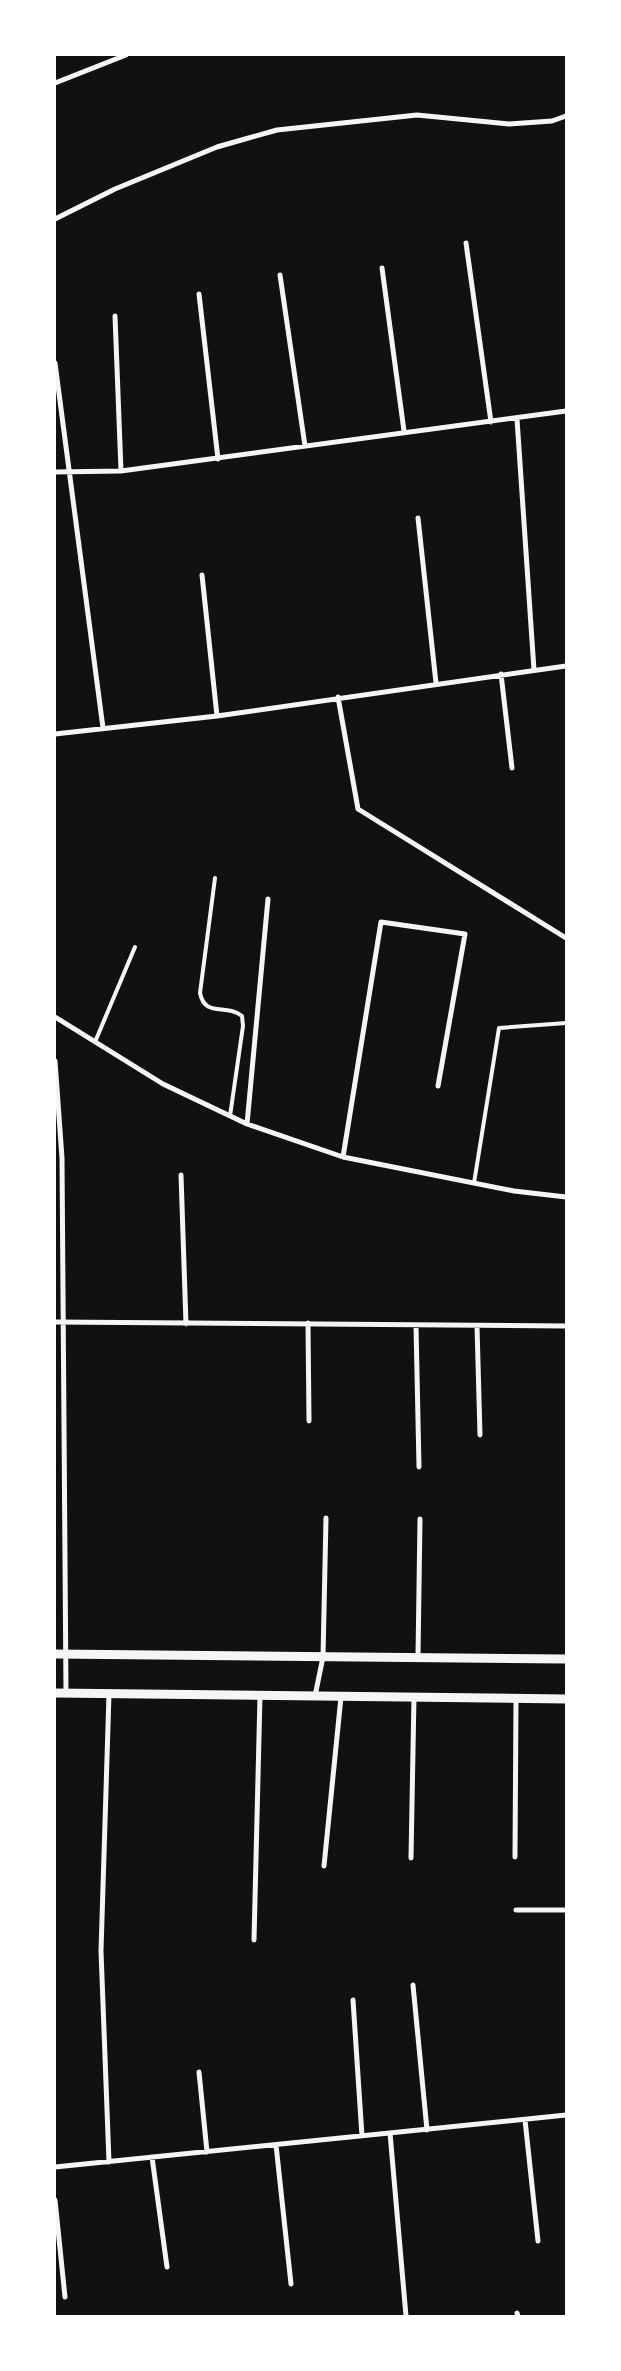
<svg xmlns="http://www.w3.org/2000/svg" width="621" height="2371" font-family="Lato,sans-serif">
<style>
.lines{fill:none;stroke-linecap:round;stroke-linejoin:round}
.service{stroke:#f5f5f5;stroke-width:4}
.minor{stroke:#f5f5f5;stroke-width:5}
.tertiary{stroke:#f5f5f5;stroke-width:9}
</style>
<rect width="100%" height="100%" fill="#111"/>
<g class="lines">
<path class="service" d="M215,878L200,993C205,1018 226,1003 242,1016L243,1026L230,1116
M95,1042L135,947
M474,1183L499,1028L566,1023"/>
<path class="minor" d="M55,83L126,55
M55,219L115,189L217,147L277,130L417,115L509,124L552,121L566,116
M466,243L491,422
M382,268L404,431
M280,275L305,446
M199,294L218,459
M115,316L121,471
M55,363L103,728
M517,419L534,670
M55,472L121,471L566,411
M418,518L436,683
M202,575L217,716
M501,674L512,768
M338,697L358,809L566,938
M55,734L217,716L566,666
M55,1017L163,1084L247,1124L343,1157L514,1191L566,1197
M55,1061L62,1158L66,1693
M247,1124L268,899
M343,1157L381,922L465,934L438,1086
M181,1175L186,1324
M55,1322L566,1326
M308,1323L309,1421
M416,1326L419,1467
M477,1326L480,1435
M418,1657L420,1519
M315,1696L323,1657L326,1518
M515,1857L516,1699
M411,1858L414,1697
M324,1866L341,1697
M516,1910H566
M254,1940L260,1696
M413,1985L427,2130
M353,2000L362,2136
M199,2072L207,2152
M525,2120L538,2241
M390,2133L406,2316
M276,2145L291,2284
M152,2157L167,2267
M109,2162L101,1951L109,1694
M55,2167L566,2115
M55,2200L65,2297
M517,2313L518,2316"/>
<path class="tertiary" d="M55,1654L566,1659
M55,1693L566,1699"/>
</g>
<rect width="621" height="2371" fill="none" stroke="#ffffff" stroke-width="112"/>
</svg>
